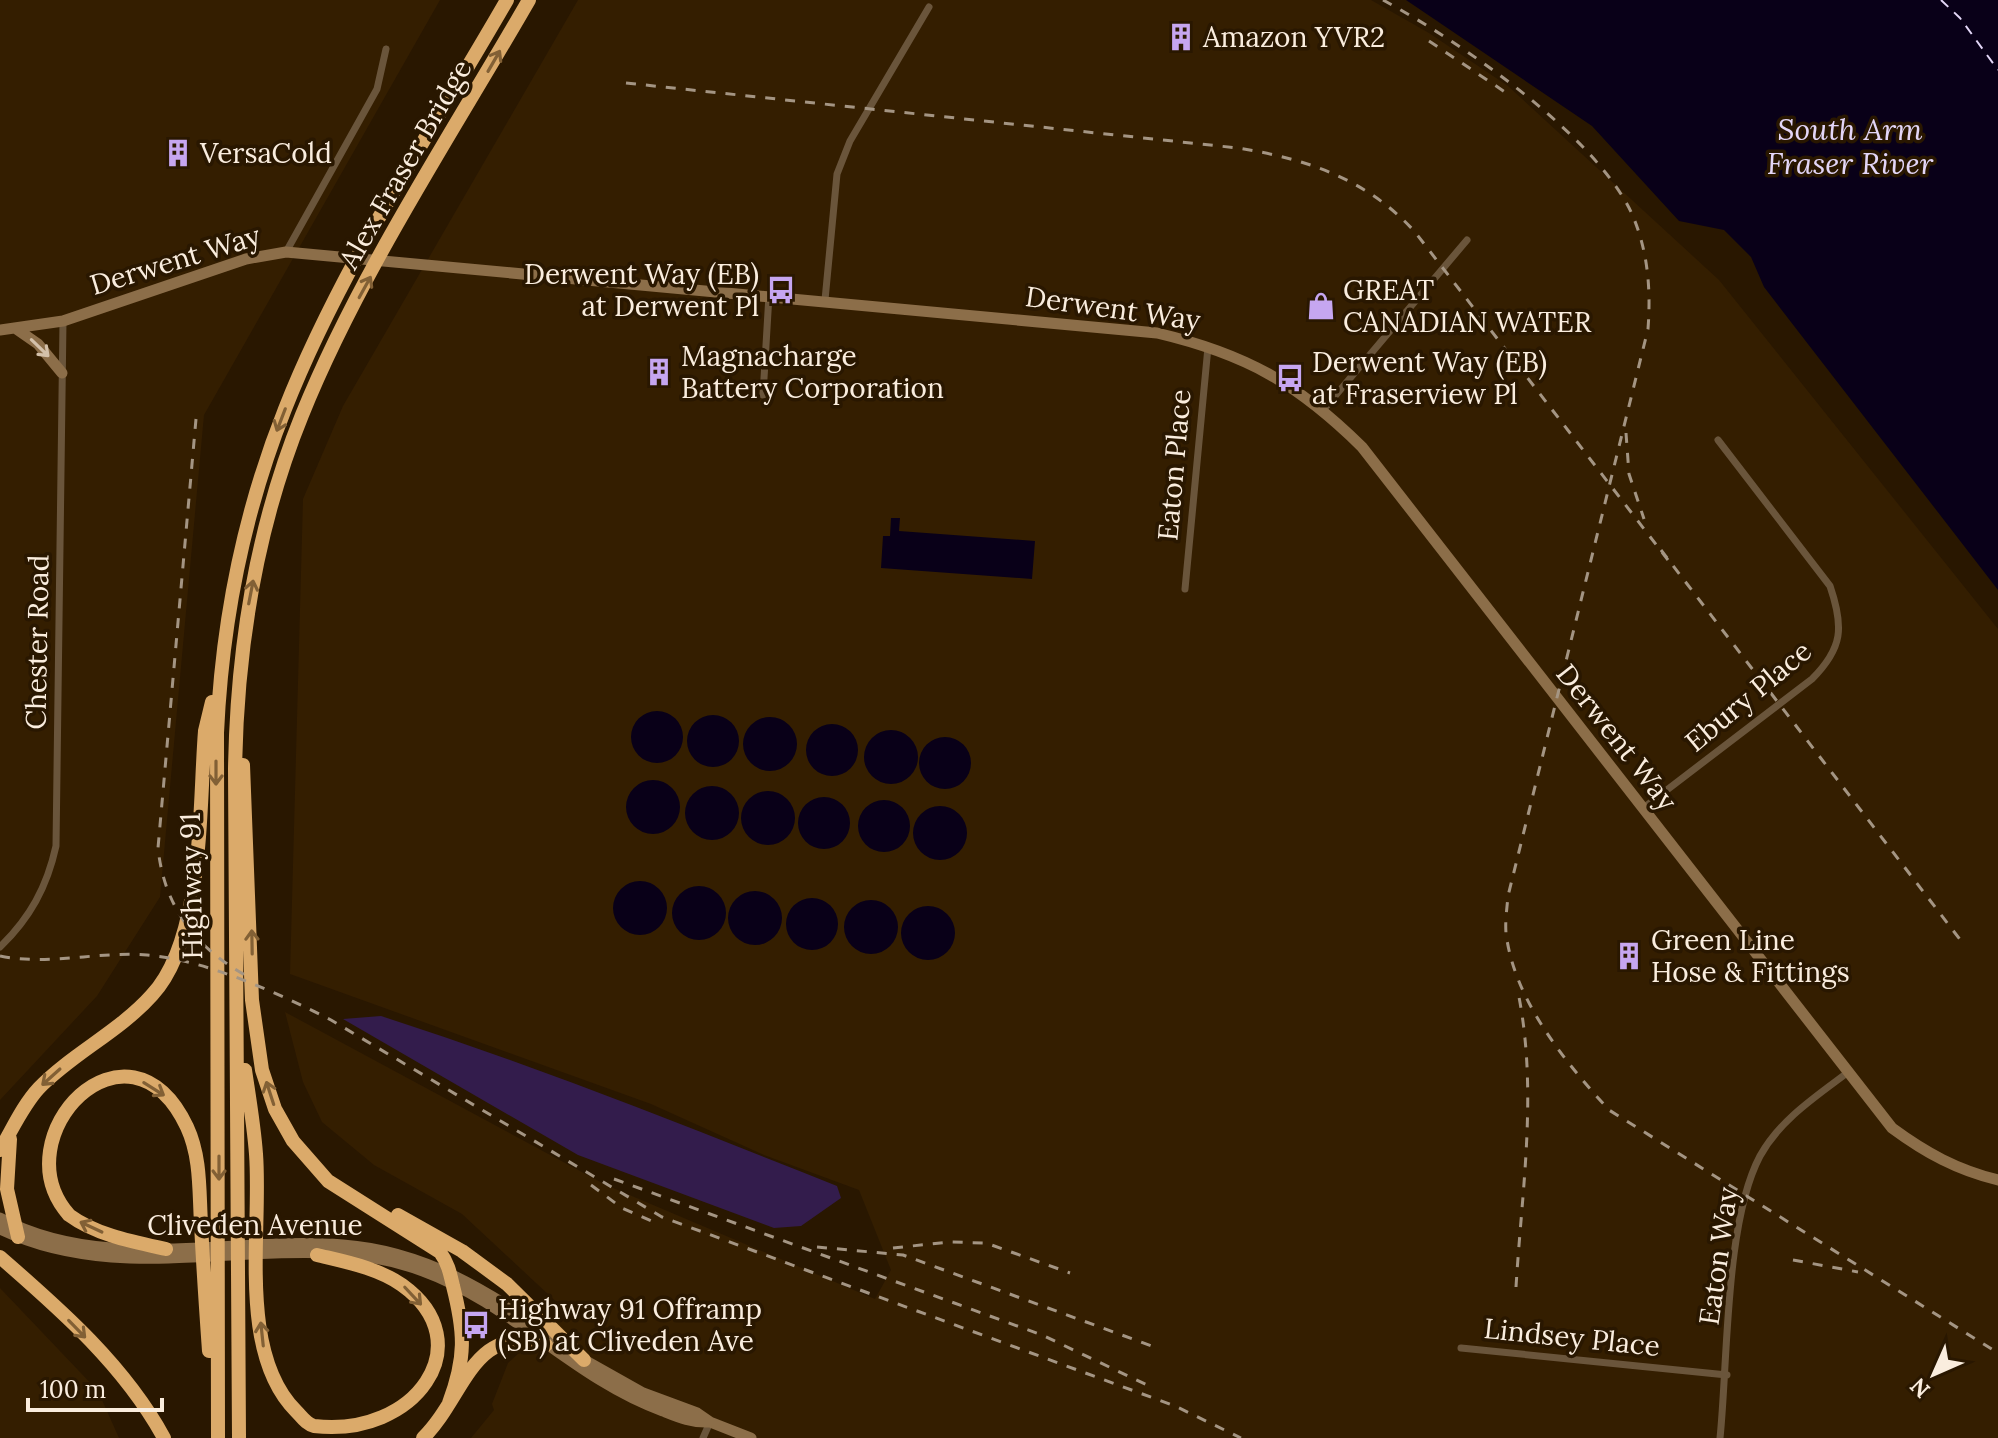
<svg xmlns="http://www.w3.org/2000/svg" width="1998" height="1438" font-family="Lora,serif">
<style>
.built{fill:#341e00}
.green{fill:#331c4c}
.water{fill:#090018}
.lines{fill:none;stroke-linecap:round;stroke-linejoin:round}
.ferry{stroke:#e3d6f7;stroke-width:2;stroke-dasharray:10 8;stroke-linecap:butt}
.street{stroke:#6a553b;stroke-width:7}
.secondary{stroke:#8c6e49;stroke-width:11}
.highway{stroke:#dbaa6a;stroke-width:14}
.rail{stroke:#a49583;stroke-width:3;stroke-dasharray:10 10;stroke-linecap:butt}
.oneway{stroke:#826035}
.oneway2{stroke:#d4c1aa}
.labels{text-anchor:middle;stroke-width:7;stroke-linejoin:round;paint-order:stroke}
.poi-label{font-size:28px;fill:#faedde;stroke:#291700;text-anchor:start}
.street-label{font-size:28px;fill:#faedde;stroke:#291700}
.water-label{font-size:30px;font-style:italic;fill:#e3d6f7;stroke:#291700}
</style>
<rect width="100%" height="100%" fill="#291700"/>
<path class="built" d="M0,0H440L204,415L160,897L97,996L0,1100Z
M578,0H1371L1429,33L1508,86L1719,280L1998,629V1438H471L494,1410L492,1404L508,1363L565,1310L462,1214L374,1165L322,1122L303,1082L285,1012L606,1185L875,1299L891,1270L859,1190L764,1155L651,1104L290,974L303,499L343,406Z
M0,1288L98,1391L119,1438H0Z"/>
<path class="green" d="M381,1016C536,1066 686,1126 837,1186L841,1198L801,1226L774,1228L578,1155L343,1019Z"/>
<path class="water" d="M1406,0H1998V590L1764,287L1751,257L1724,230L1679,221L1592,126Z
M891,518H900L899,531L1035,541L1032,579L881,568L883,536H890Z
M631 737a26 26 0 1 1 52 0a26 26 0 1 1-52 0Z
M687 741a26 26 0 1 1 52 0a26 26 0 1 1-52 0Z
M743 744a27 27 0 1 1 54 0a27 27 0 1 1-54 0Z
M806 750a26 26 0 1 1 52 0a26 26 0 1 1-52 0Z
M864 757a27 27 0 1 1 54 0a27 27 0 1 1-54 0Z
M919 763a26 26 0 1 1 52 0a26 26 0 1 1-52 0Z
M626 807a27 27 0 1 1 54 0a27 27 0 1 1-54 0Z
M685 813a27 27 0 1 1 54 0a27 27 0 1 1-54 0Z
M741 818a27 27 0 1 1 54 0a27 27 0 1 1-54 0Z
M798 823a26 26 0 1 1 52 0a26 26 0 1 1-52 0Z
M858 826a26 26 0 1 1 52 0a26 26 0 1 1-52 0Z
M913 833a27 27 0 1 1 54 0a27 27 0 1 1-54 0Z
M613 908a27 27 0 1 1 54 0a27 27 0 1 1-54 0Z
M672 913a27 27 0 1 1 54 0a27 27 0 1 1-54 0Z
M728 918a27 27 0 1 1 54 0a27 27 0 1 1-54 0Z
M786 924a26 26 0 1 1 52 0a26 26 0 1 1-52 0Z
M844 927a27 27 0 1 1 54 0a27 27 0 1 1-54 0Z
M901 933a27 27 0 1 1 54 0a27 27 0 1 1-54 0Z"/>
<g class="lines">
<path class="ferry" d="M1941,0L1960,18L1998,70"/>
<path class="street" d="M286,252L377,89L386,49
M825,300L837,174L850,141L929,7
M763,395L769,295
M1324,409L1467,240
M1185,589L1208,347
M1642,809L1812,679C1843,648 1844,627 1830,586L1718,440
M0,947C30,918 47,887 56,846L63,321
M1461,1348L1727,1375
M703,1438L710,1422
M1720,1438C1728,1360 1725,1222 1760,1156C1780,1120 1815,1097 1847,1073"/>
<path class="secondary" d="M15,328L38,344L62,373
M0,330L63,321L246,259L286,252L1157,333C1246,354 1297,383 1362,447L1892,1128C1926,1153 1957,1170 1998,1180
M0,1218C106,1274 230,1236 343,1245C424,1251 488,1291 553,1336
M0,1229C137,1295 288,1221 423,1271C511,1303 574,1379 663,1411C678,1417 692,1423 709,1422
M579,1357L643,1393L697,1413L710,1422L751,1438"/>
<path class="highway" d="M243,765L252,1000L262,1070L275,1109L293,1141L328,1181L440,1252C448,1263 450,1273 453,1286C465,1333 466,1358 449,1403
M245,1070C249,1097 254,1126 256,1154C262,1230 237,1352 296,1411C302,1417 306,1424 314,1426C415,1438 483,1343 402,1285C378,1268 346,1262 317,1255
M10,1139L7,1189L18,1237
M0,1150C12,1130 23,1105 39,1088C73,1053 119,1032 152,995C204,939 199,806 205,731L212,702
M398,1215L462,1251L507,1284L584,1360
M166,1249C134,1242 96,1235 69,1215C0,1137 128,1003 187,1127C201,1157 199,1191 201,1223C203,1266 206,1308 209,1351
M0,1257C61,1310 125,1366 164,1438
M218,1438L217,733C222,622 244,512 285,409C341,267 431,132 507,0
M239,1438L235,769C237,648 256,528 302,415C359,274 453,132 529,0
M423,1438C465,1397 472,1322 546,1345"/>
<path class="rail" d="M1383,0C1459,41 1595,134 1632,214C1648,251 1651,289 1648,329L1508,896C1507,908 1505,921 1506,933C1514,1000 1565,1062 1609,1110L1998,1353
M1429,41L1505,92
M626,83L1238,148C1307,159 1367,179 1415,232L1668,560
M196,419L158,848C164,906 195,947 245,975
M1626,433L1629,474L1644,519
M1661,550L1965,946
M0,956C49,966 98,951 147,955C206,960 278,993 331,1020L662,1217L1175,1406L1241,1438
M614,1179L1042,1335L1147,1385
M591,1185L622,1208L656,1223
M817,1247L903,1255L1160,1349
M893,1248L949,1242L986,1243L1070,1273
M1793,1260L1858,1272
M1516,1287C1522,1188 1538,1090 1518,992"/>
</g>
<defs><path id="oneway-shaft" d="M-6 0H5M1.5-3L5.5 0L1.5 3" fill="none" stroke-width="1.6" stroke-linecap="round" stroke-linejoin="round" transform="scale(2)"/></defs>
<g class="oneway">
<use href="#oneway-shaft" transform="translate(494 61) rotate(-60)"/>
<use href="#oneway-shaft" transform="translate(365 287) rotate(-61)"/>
<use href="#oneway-shaft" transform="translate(281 420) rotate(111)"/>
<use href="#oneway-shaft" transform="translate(251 592) rotate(-79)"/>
<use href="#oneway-shaft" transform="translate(216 773) rotate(90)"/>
<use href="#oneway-shaft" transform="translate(252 942) rotate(-91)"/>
<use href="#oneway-shaft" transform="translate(51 1077) rotate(138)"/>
<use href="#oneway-shaft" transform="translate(154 1089) rotate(32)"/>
<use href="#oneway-shaft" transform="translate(270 1093) rotate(-108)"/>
<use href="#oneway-shaft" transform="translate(219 1168) rotate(90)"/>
<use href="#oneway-shaft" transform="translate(91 1227) rotate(-155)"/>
<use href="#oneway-shaft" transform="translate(413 1296) rotate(47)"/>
<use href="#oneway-shaft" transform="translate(77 1329) rotate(46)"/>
<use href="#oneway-shaft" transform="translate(262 1334) rotate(-96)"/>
</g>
<use class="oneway2" href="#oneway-shaft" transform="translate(40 348) rotate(44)"/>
<defs>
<symbol id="building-bare" viewBox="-9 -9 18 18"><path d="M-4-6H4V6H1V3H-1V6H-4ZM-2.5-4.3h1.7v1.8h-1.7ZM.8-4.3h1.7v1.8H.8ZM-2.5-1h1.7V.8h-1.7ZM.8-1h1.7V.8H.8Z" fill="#c6a6f0" stroke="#291700" stroke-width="2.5" paint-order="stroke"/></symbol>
<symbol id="bus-bare" viewBox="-9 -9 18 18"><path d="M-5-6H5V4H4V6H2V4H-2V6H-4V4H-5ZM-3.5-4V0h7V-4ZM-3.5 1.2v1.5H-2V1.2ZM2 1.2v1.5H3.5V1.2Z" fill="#c6a6f0" stroke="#291700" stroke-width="2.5" paint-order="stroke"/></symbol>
<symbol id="shop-bare" viewBox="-9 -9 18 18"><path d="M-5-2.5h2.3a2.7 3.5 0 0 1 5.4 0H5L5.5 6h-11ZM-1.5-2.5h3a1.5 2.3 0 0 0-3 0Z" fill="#c6a6f0" stroke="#291700" stroke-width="2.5" paint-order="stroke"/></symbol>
</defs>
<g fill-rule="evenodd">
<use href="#building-bare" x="1161" y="17" width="40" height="40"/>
<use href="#building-bare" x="158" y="133" width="40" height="40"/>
<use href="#bus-bare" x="761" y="270" width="40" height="40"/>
<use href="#shop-bare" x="1301" y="286" width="40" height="40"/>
<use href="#building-bare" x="639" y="352" width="40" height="40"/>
<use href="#bus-bare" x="1270" y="358" width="40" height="40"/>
<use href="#building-bare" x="1609" y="936" width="40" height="40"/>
<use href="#bus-bare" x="456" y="1305" width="40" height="40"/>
</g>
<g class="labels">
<g class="poi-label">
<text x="1203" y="47">Amazon YVR2</text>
<text x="200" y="163">VersaCold</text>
<text x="759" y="284" text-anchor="end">Derwent Way (EB)<tspan x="759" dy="32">at Derwent Pl</tspan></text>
<text x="1343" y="300">GREAT<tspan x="1343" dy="32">CANADIAN WATER</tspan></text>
<text x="681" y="366">Magnacharge<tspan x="681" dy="32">Battery Corporation</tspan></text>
<text x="1312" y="372">Derwent Way (EB)<tspan x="1312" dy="32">at Fraserview Pl</tspan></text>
<text x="1651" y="950">Green Line<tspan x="1651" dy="32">Hose &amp; Fittings</tspan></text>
<text x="498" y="1319">Highway 91 Offramp<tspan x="498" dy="32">(SB) at Cliveden Ave</tspan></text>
</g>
<g class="street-label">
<text transform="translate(405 164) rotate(-60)" y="10">Alex Fraser Bridge</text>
<text transform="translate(175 260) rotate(-17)" y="10">Derwent Way</text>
<text transform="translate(1113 308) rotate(8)" y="10">Derwent Way</text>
<text transform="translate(1174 465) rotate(-85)" y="10">Eaton Place</text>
<text transform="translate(37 642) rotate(-89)" y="10">Chester Road</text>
<text transform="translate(1748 696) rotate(-40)" y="10">Ebury Place</text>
<text transform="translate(1617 737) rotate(52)" y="10">Derwent Way</text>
<text transform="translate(191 886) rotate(-91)" y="10">Highway 91</text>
<text x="255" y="1235">Cliveden Avenue</text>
<text transform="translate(1718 1256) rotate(-82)" y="10">Eaton Way</text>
<text transform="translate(1572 1337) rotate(6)" y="10">Lindsey Place</text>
</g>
<g class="water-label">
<text x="1850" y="140">South Arm<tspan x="1850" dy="34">Fraser River</tspan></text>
</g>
</g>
<g transform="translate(1934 1374) rotate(225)" stroke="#291700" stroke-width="6" paint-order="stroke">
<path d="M0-6L14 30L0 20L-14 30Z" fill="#faedde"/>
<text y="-12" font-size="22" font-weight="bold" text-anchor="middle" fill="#faedde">N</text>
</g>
<path d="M28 1398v12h134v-12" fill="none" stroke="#faedde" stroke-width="4"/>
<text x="40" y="1398" font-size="24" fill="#faedde" stroke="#291700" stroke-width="6" paint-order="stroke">100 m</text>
</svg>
